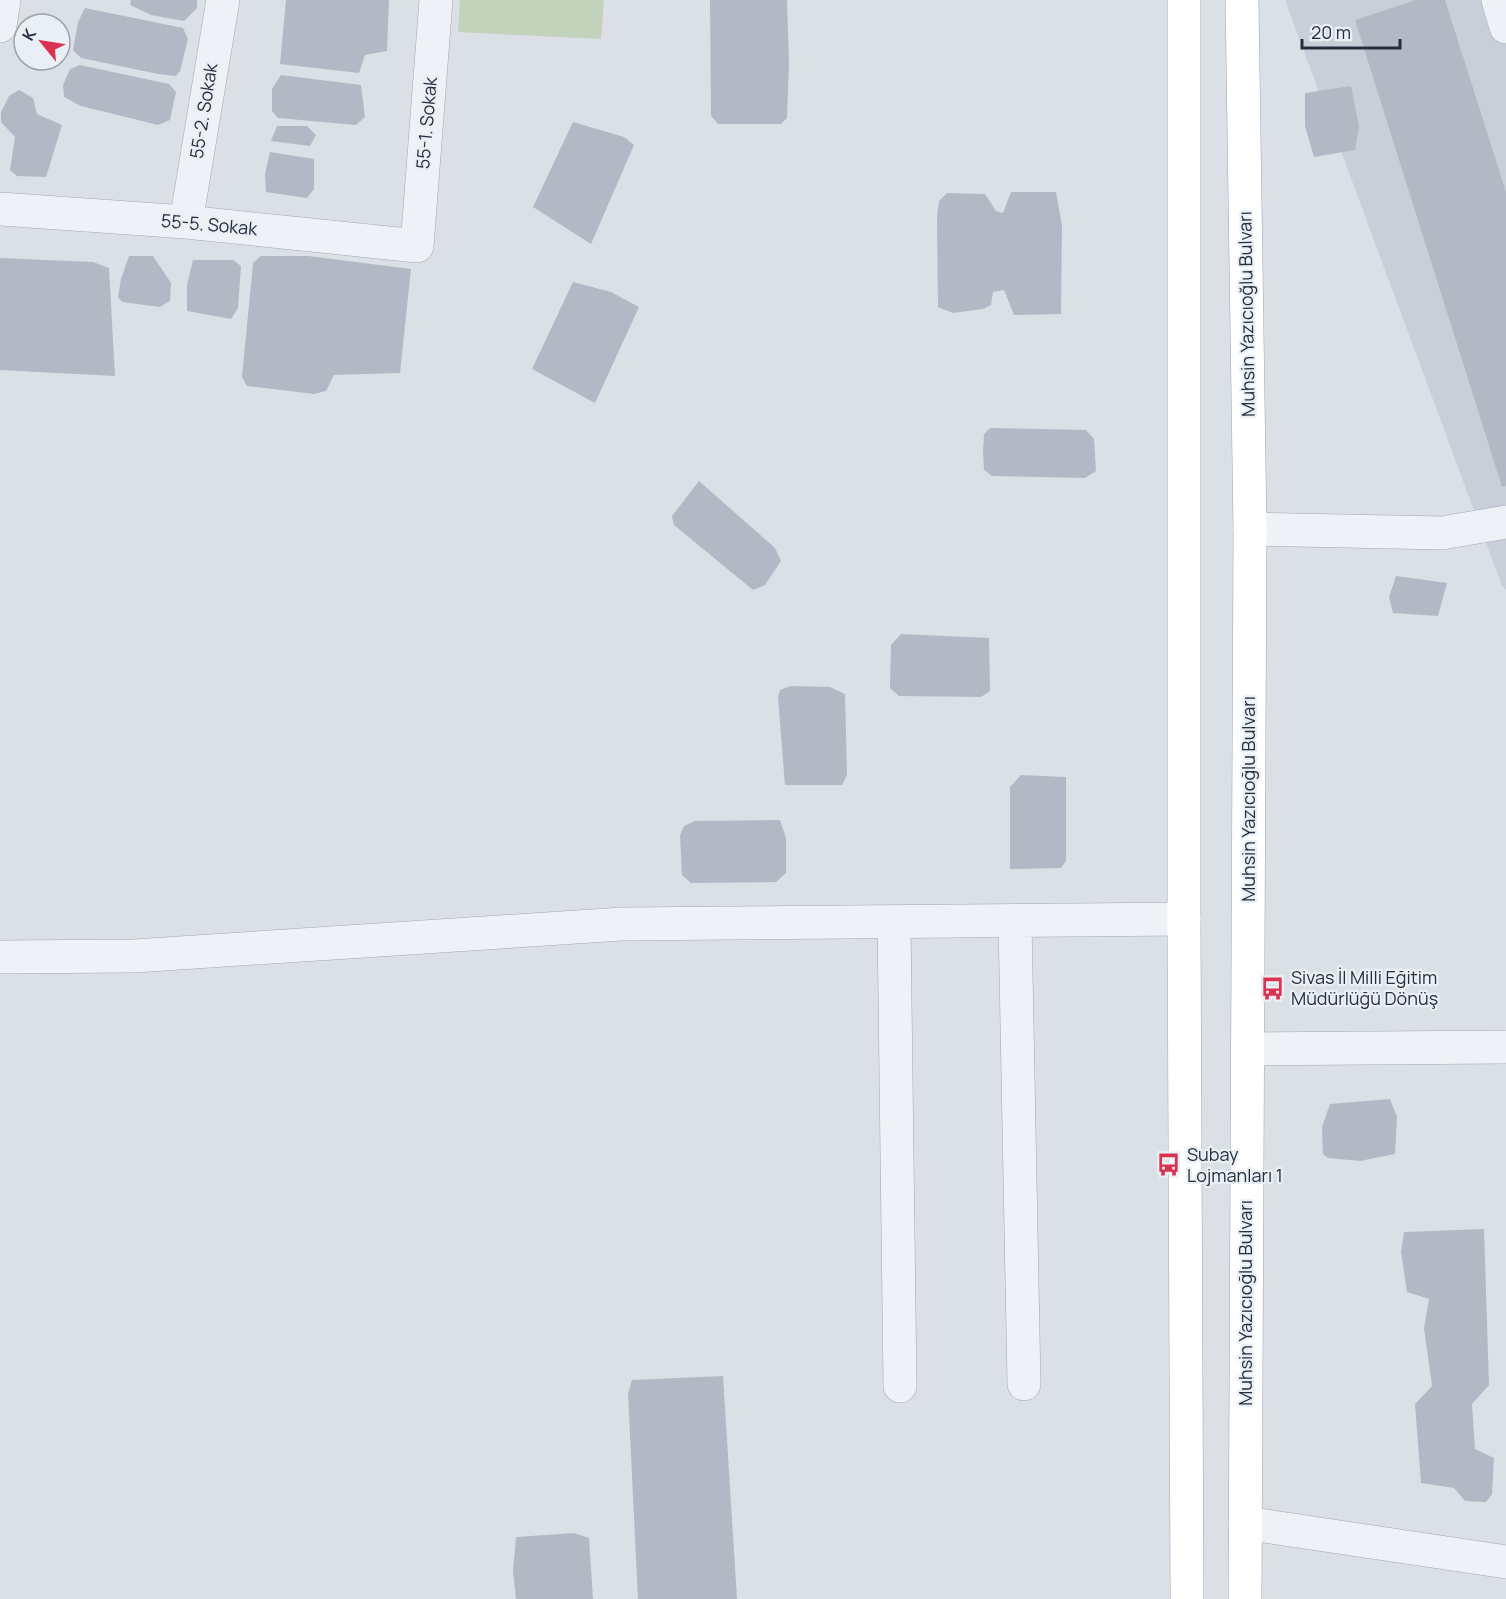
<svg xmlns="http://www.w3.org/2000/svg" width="1506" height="1599" font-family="Manrope,sans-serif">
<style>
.built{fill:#c9cfd9}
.green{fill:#c2d2bb}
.building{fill:#b2b9c4}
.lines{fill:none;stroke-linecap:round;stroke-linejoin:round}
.minor-casing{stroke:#a0a7b1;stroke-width:34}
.major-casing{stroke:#99a5b4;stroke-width:34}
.minor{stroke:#eef1f5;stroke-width:33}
.major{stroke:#fff;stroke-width:33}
.labels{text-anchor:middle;stroke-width:4.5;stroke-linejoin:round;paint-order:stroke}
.street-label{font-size:18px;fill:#242e3e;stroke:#eaeff5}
.poi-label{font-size:18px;fill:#242e3e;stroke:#eaeff5;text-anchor:start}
</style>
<rect width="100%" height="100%" fill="#dbe0e7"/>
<path class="built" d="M1285,0H1506V590L1502,586Z"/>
<path class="green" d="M460,0H604L601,39L458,32Z"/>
<path class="building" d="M131,0H197V8L184,21L151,15L130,5Z
M286,0H389L387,51L365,55L359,73L280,64Z
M710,0H787L789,64L787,118L781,124H718L711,116Z
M1416,0H1445L1506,192V486L1502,487L1355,20Z
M85,8L183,28L188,39L180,71L176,76L158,74L81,58L73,50L78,22Z
M80,65L169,84L176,92L170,120L158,125L81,106L64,97L63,85L70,69Z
M281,75L361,85L365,117L356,125L278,118L272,111V89Z
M1351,86L1359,126L1355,150L1314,157L1305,126V93Z
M19,90L33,98L37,114L62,125L46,177L17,176L10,170L15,137L1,122V112L9,96Z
M573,122L624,137L634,145L591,244L533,207Z
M277,126H307L316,135L310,146L271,141Z
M270,152L314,159V189L307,198L266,192L265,174Z
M1011,192H1056L1062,225L1061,314L1014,315L1004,290L993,292L991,305L983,309L953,313L938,307L937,216L939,201L947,193L985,194L996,211L1003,213Z
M129,256H153L171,283L170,301L160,307L122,302L118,297L121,279Z
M261,256H308L411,269L400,373L334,375L326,391L314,394L247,386L242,377L253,263Z
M0,258L93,262L109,268L115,376L0,370Z
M193,260H233L241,266L238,308L231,319L187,311V285Z
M573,282L611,292L639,307L595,403L532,369Z
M990,428L1086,430L1094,439L1096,471L1085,478L992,476L984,470L983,451L984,434Z
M699,481L775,548L781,561L765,585L753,590L674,525L672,516Z
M1396,576L1447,583L1438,616L1393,613L1389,597Z
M901,634L989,638L990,691L981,697L899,696L890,688L891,645Z
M790,686L830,687L845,694L847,775L842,785H785L778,697L780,690Z
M1021,775L1066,777V861L1061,868L1010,869V787Z
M780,820L786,838V873L776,882L691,883L682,875L680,835L684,826L695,821Z
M1390,1099L1397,1117L1395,1154L1360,1161L1328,1158L1323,1154L1322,1127L1330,1104Z
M1484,1229L1489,1385L1472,1404L1475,1449L1494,1458L1492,1494L1486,1502L1465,1501L1454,1488L1421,1483L1415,1404L1432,1386L1424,1328L1429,1299L1407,1292L1401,1252L1404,1232Z
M723,1376L737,1599H638L628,1394L632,1380Z
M574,1533L589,1538L593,1599H516L513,1571L516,1537Z"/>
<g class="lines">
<defs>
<path id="minor" d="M1498,0L1506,27
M0,26L4,0
M0,209L186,222L417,246L436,0
M186,222L223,0
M1250,529L1442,533L1506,522
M1015,921L1024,1384
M894,922L900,1386
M0,957L134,956L622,924L1184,919
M1247,1049L1506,1047
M1245,1523L1506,1562"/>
<path id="major" d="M1184,0V919L1187,1599
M1242,0L1250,529L1245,1599"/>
</defs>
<use href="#minor" class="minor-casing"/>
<use href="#major" class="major-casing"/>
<use href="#minor" class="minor"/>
<use href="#major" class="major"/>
</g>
<defs>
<symbol id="bus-bare" viewBox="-9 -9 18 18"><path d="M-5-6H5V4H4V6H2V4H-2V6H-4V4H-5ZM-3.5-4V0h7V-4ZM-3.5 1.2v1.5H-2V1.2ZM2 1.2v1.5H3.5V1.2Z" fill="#d93351" stroke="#eaeff5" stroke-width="2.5" paint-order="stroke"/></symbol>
</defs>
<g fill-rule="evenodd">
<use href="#bus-bare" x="1256" y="972" width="33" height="33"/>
<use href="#bus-bare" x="1152" y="1148" width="33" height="33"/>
</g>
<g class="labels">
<g class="street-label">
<text transform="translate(204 111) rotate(-81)" y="6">55-2. Sokak</text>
<text transform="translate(427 123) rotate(-85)" y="6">55-1. Sokak</text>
<text transform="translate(209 225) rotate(5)" y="6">55-5. Sokak</text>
<text transform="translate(1247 314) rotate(-91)" y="6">Muhsin Yazıcıoğlu Bulvarı</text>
<text transform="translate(1249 799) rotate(-90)" y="6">Muhsin Yazıcıoğlu Bulvarı</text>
<text transform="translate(1246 1303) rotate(-90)" y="6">Muhsin Yazıcıoğlu Bulvarı</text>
</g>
<g class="poi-label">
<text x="1291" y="984">Sivas İl Milli Eğitim<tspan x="1291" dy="21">Müdürlüğü Dönüş</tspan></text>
<text x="1187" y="1161">Subay<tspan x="1187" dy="21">Lojmanları 1</tspan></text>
</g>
</g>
<g transform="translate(42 42) rotate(300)"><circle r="28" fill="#eaeff5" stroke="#9ba2ac" stroke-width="1.5"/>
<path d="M0-4.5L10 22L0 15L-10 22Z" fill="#d93351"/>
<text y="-9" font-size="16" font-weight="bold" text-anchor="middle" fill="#242e3e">K</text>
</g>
<path d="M1302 39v9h98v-9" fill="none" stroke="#242e3e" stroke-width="3"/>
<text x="1311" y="39" font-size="18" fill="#242e3e" stroke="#eaeff5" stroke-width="4.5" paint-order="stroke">20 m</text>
</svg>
